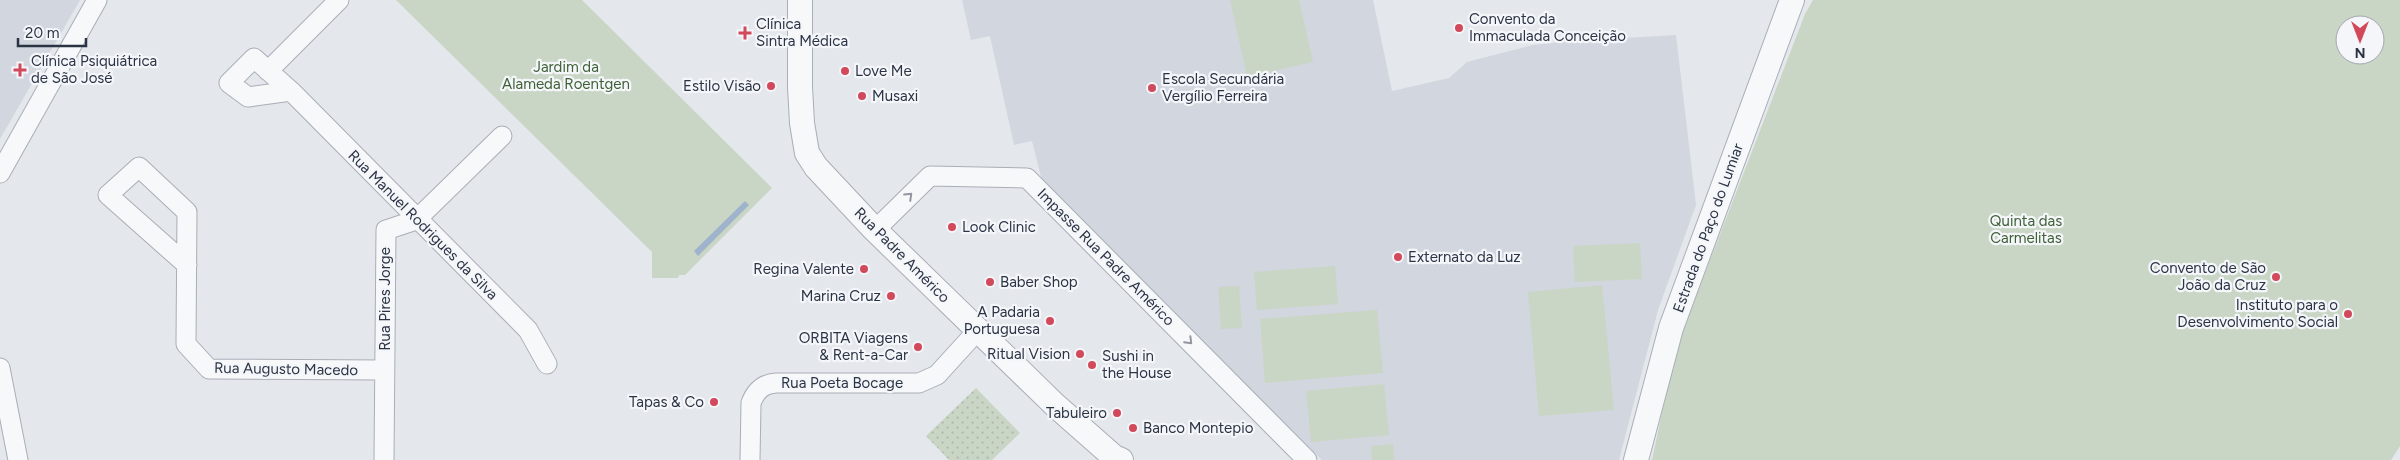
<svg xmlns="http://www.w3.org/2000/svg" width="2400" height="460" font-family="Figtree,sans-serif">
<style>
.built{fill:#d2d6de}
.grass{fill:url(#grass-dots)}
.park{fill:#c9d6c5;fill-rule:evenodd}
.water{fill:#9fb4cc}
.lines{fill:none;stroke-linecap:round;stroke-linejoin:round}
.minor-casing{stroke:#a9aeb7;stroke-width:21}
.tertiary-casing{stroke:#a9aeb7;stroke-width:26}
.minor{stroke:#f7f8fa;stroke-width:19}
.tertiary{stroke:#f7f8fa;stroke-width:24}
.oneway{stroke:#9196a0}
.poi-dot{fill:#d1495b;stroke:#f4f6f9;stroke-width:2}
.labels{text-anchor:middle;stroke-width:4.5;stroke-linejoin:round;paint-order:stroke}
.poi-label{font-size:15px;fill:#2b3445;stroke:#f4f6f9;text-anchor:start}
.park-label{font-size:15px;fill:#3f6138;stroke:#f4f6f9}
.street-label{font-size:15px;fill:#2b3445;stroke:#f4f6f9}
</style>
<defs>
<pattern id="grass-dots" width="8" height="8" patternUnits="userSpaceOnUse" patternTransform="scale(1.25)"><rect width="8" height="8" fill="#c9d6c5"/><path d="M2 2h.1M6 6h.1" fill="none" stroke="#adb8ab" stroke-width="1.8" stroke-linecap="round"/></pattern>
</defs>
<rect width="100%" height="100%" fill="#e4e7ec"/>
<path class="built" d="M0,0H80L0,139Z
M962,0H1373L1392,91L1449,78L1467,62L1533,45L1571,41L1676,35L1696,205L1658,310L1619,460H1322L1042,181L1032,141L1014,145L990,36L971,40Z"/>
<path class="grass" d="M976,388L1020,433L992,460H949L926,436Z"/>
<path class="park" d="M396,0H582L772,188L685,275H679L678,278H652V252Z
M1230,0H1299L1313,62L1247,77Z
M1813,0H2400V446L2391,460H1652L1675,351L1805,14ZM2345,25H2375V55H2345Z
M1640,243L1642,279L1575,282L1573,246Z
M1335,266L1338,304L1257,310L1254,272Z
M1602,285L1614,410L1539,416L1528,292Z
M1239,286L1242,328L1221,329L1218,287Z
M1377,310L1383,373L1265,383L1260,319Z
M1384,384L1389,435L1311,442L1306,391Z
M1393,444L1394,460H1372L1371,446Z"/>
<path class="water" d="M745,201L749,205L698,256L694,251Z"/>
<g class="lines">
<defs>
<path id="minor" d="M254,58L291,91L248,97L229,83Z
M268,71L339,0
M291,91L528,330L547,364
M0,173L97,0
M875,230L930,176L1027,178L1307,460
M187,265L108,195L139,167L187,212L186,344L209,369L384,370
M0,368L18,460
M384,460L386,230L416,220L502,136
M750,460L751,403C756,390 763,384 776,383H919L937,375L978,330"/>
<path id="tertiary" d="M800,0V87L802,123L807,153L816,167L875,230L1055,405L1114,457L1121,460
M1636,460L1671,328L1792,0"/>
</defs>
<use href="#minor" class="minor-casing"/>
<use href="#tertiary" class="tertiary-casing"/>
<use href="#minor" class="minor"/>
<use href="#tertiary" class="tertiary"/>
</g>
<defs><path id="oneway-chevron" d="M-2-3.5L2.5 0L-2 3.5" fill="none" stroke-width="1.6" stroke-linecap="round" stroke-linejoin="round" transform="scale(1.25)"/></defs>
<g class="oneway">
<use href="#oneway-chevron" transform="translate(909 196) rotate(-44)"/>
<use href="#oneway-chevron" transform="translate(1189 341) rotate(45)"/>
</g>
<g class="poi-dot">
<circle cx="1459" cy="28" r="5"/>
<path d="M742.5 25.5h5v5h5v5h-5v5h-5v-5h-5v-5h5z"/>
<path d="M17.5 62.5h5v5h5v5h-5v5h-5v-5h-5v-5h5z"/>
<circle cx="845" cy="71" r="5"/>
<circle cx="771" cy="86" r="5"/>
<circle cx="1152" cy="88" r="5"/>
<circle cx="862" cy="96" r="5"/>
<circle cx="952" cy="227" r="5"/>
<circle cx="1398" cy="257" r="5"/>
<circle cx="864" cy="269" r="5"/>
<circle cx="2276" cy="277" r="5"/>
<circle cx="990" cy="282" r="5"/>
<circle cx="891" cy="296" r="5"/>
<circle cx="2348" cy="314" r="5"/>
<circle cx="1050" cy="321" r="5"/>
<circle cx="918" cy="347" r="5"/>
<circle cx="1080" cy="354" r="5"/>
<circle cx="1092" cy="365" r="5"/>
<circle cx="714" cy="402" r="5"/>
<circle cx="1117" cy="413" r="5"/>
<circle cx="1133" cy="428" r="5"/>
</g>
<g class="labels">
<g class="poi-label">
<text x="1469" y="24">Convento da<tspan x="1469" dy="17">Immaculada Conceição</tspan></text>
<text x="756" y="29">Clínica<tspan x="756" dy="17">Sintra Médica</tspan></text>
<text x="31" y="66">Clínica Psiquiátrica<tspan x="31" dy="17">de São José</tspan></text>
<text x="855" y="76">Love Me</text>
<text x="1162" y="84">Escola Secundária<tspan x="1162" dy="17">Vergílio Ferreira</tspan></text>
<text x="761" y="91" text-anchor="end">Estilo Visão</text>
<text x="872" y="101">Musaxi</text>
<text x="962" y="232">Look Clinic</text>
<text x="1408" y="262">Externato da Luz</text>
<text x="2266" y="273" text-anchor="end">Convento de São<tspan x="2266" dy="17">João da Cruz</tspan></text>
<text x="854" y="274" text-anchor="end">Regina Valente</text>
<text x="1000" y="287">Baber Shop</text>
<text x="881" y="301" text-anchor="end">Marina Cruz</text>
<text x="2338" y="310" text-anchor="end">Instituto para o<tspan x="2338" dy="17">Desenvolvimento Social</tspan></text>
<text x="1040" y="317" text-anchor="end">A Padaria<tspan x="1040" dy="17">Portuguesa</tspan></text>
<text x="908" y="343" text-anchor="end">ORBITA Viagens<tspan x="908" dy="17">&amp; Rent-a-Car</tspan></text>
<text x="1070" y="359" text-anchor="end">Ritual Vision</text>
<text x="1102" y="361">Sushi in<tspan x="1102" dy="17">the House</tspan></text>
<text x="704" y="407" text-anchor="end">Tapas &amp; Co</text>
<text x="1107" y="418" text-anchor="end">Tabuleiro</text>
<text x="1143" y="433">Banco Montepio</text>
</g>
<g class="park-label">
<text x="566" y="72">Jardim da<tspan x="566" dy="17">Alameda Roentgen</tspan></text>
<text x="2026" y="226">Quinta das<tspan x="2026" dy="17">Carmelitas</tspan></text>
</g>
<g class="street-label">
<text transform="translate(423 225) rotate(45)" y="5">Rua Manuel Rodrigues da Silva</text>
<text transform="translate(1708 228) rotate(-70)" y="5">Estrada do Paço do Lumiar</text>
<text transform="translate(902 255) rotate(45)" y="5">Rua Padre Américo</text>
<text transform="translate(1106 257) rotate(45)" y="5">Impasse Rua Padre Américo</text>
<text transform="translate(385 299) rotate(-90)" y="5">Rua Pires Jorge</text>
<text transform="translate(286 369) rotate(1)" y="5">Rua Augusto Macedo</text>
<text x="842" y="388">Rua Poeta Bocage</text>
</g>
</g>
<g transform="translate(2360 40) rotate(180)"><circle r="24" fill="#f4f6f9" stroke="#a4a8b1"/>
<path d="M0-4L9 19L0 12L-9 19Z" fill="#d1495b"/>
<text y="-8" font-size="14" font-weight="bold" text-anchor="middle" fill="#2b3445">N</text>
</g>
<path d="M18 38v8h68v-8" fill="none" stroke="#2b3445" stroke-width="2.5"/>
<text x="25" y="38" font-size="15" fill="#2b3445" stroke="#f4f6f9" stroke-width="4" paint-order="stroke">20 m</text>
</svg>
